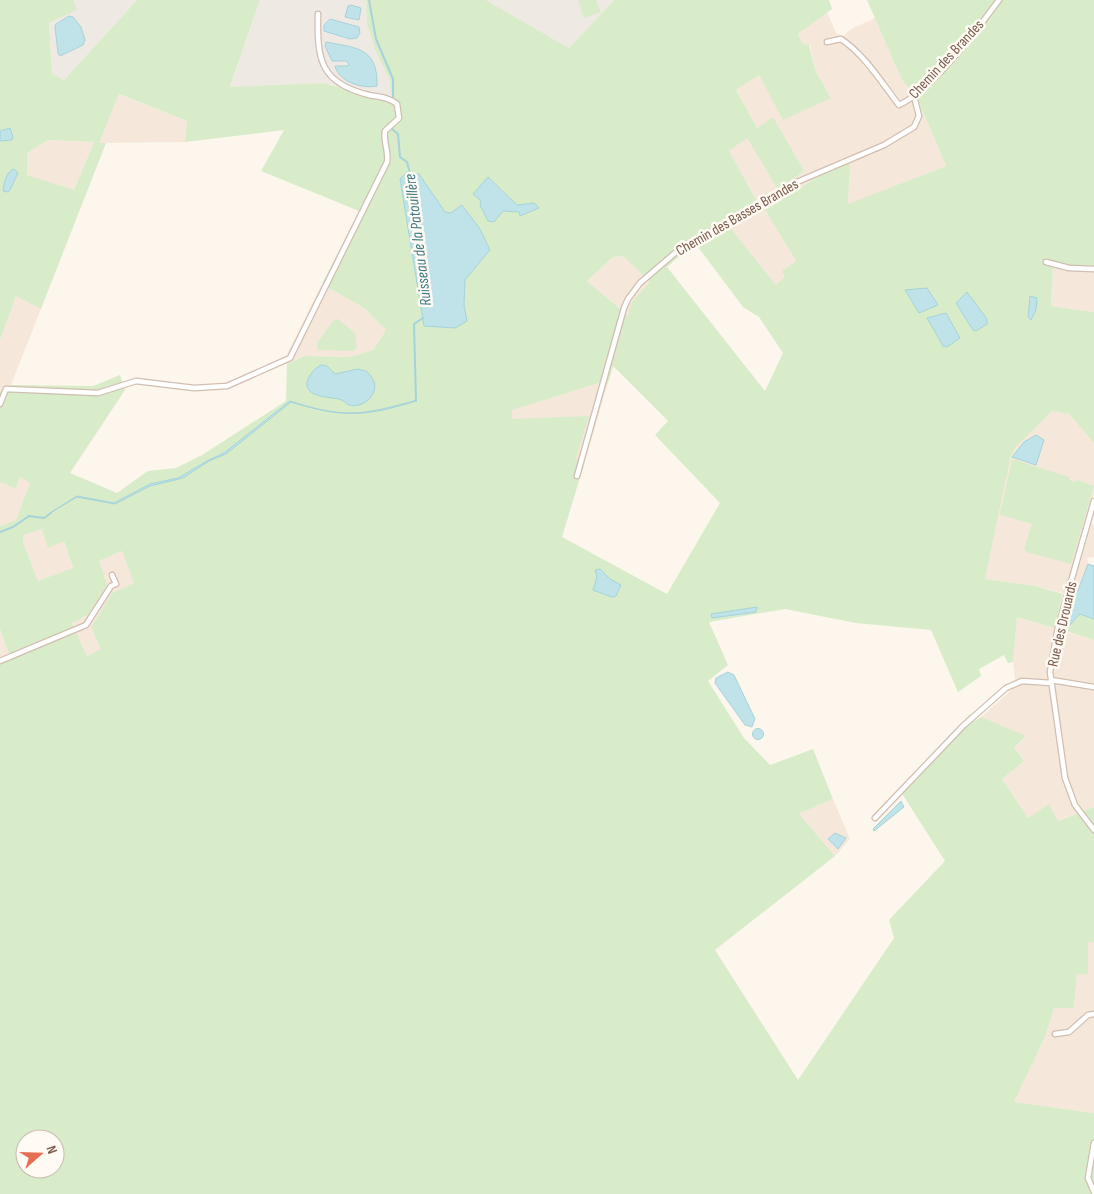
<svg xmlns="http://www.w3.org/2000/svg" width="1094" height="1194" font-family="'Sofia Sans Condensed',sans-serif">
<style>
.residential{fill:#f5e8da}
.industrial{fill:#efe9e4}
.green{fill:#d8ecc9;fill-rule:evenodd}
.water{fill:#bfe3e8;stroke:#a5d3da}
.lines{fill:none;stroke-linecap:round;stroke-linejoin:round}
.stream{stroke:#a5d3da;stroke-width:2}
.street-casing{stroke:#d1beb0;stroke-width:7}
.street{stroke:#fff;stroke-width:4.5}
.labels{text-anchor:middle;stroke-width:5;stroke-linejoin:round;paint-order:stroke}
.street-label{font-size:15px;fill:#7a5c4d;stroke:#fffaf3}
.water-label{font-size:16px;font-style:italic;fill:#437c86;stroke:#fffaf3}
</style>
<rect width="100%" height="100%" fill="#fdf6ec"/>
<path class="residential" d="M827,12L836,33L843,36L851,29L875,18L902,80L918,100L946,166L848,205L849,163L816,178L765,210L796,261L782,271L786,277L776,285L725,221L757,201L729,151L747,138L778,190L772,118L757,128L736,90L759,75L831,98L816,72L810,45L803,44L798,34Z
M118,94L187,121L185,142L98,143Z
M48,140L94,142L74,190L27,176V152Z
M623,256L650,282L629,315L587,281L613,257Z
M1053,263L1066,265H1094V312L1051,306Z
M322,284L364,308L386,330L373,350L350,357L305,356L287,364V354Z
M16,295L41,309L7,395L0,391V340Z
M599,383H608L585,461L576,458L512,419L511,410Z
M1052,411L1069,414L1094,443V514L1091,523L1094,525V557L1087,558L1088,564L1074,596L1035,586L985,579L1011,456L1016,447Z
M20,477L31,482L16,520L0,526V482L16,489Z
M42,529L64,541L73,569L38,581L23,542L24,535Z
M122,551L135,583L112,593L102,649L87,656L72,623L88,615L99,561Z
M1017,617L1094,640V807L1057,821L1028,818L1002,779L1024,761L1014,748L1026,737L981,717L1016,686L1013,662Z
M0,629L9,653L0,658Z
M833,799L850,839L835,856L799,814Z
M1088,942H1094V1113L1014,1102L1045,1037L1054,1007L1074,1008L1077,973Z"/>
<path class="industrial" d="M73,0H137L64,80L52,74L49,23L76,10Z
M260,0H366L367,24L376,52L389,79L392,99L387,101L324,83L230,88Z
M486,0H614L569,48Z"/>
<path class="green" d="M0,0H73L77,10L49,23L52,74L64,80L137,0H260L230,87L324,83L387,101L392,99L389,79L376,52L367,24L366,0H486L569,48L614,0H829L832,9L798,34L803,44L809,45L816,72L831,98L783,120L759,75L736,90L757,128L773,117L804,171L778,190L747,138L729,151L757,201L725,221L776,285L785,277L782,271L796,261L765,210L816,178L850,163L848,204L946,166L918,100L902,80L867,0H1094V265H1066L1053,263L1051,306L1094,312V443L1069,414L1052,411L1016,447L1011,456L985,579L1035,586L1063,594L1054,628L1017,617L1013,662L1008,663L1004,655L979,669L981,676L958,692L931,630L856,623L785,609L709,622L728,665L708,681L744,738L770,765L813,749L833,799L799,814L835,856L715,950L798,1080L894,938L889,920L945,861L899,789L970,714L974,721L981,717L1026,736L1014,748L1024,761L1002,779L1028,818L1049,804L1058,821L1094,807V942H1088V974H1077L1074,1008H1054L1045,1037L1014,1102L1094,1113V1194H0V663L11,659L0,629V526L16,520L30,483L20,477L16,489L0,482V391L7,395L11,385L93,386L120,375L125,390L70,473L117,493L148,471L176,468L202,455L286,401L287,364L305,356L350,357L373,350L386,330L364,308L322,284L359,211L261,171L284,130L185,142L187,121L119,94L99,143H106L41,309L16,296L0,340V141L11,140L9,128L0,131ZM48,140L94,142L74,190L27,175V153ZM18,173L10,190L8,192L3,191L4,183ZM488,177L517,205L534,203L520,215L519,212L503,211L493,222L488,221L480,205ZM400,179L433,196L445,212L451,214L462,205L480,229L490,250L465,280L464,305L467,321L424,326ZM695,243L743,307L759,317L783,353L765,391L667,267ZM623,256L650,282L632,302L628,315L587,281L613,257ZM613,366L668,421L655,435L720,503L667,594L562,537L585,461L576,458L589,416L512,419V410L599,383H608ZM42,529L48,548L64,541L73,568L38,581L23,542L24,535ZM122,551L134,583L112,593L91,627L101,649L87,656L72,623L88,615L107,585L99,561ZM25,1139H55V1169H25Z
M578,0H596L601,12L584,18Z
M338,319L355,333L357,348L353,351L318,350L317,343L333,321Z
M1012,459L1069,477L1070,480L1074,482L1077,480L1094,486L1071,564L1026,552L1024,549L1032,524L1000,515Z
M1080,614L1094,619V640L1066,631C1068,625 1076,621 1080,614Z"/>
<path class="water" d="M351,5L361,8L359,20L345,17L348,6Z
M69,16L73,17L81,27L85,40L83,45L60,56L58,53L55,27L56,24Z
M330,19L359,27L360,33L357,38L350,39L324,31V25Z
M326,42C356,48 378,47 377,86C362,89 339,82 335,66H348L349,64L346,61H332L325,46Z
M10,128L13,137L12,140L0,141V131Z
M14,169L18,173L10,190L8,192L3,191C4,183 6,172 14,169Z
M407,172L419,174L445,212L451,213L462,205L480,229L490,250L465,280L464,305L467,321L455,328L424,326L400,179Z
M488,177L517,205L534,203L539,208L520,216L519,212L503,211L494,222L488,221L480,205L481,201L473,194Z
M927,288L938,305L919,313L905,290Z
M967,292L987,319V324L976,331L973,330L956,303Z
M1030,296L1037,298L1036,310L1031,320L1028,317Z
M946,313L960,338L947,347L943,346L927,318Z
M321,365L327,366L335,374L358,369L366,371C371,376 377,382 374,391C371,401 359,408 349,405C346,403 343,400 339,399C329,397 301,397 308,379C311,373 315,368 321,365Z
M417,400C412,403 402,405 395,407C355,418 330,414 291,402L226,454L209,461L183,478L150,486L115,504L77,497L50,513L77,496L114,503L150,484L178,478L207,461L224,453L290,401C345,419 363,415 417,400Z
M1036,435L1044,440L1036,465L1012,457L1024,442Z
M1088,564L1094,566V619L1080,614L1070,625H1062L1068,605L1078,590Z
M600,569L610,579L621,585L616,596L612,597L593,590L597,577L595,570Z
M757,607L756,612L712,618L711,614Z
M728,672L734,675L755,719L752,727L745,725L715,683L716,678Z
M752.5 734a5.5 5.5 0 1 1 11 0a5.5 5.5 0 1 1-11 0Z
M901,801L904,807L874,831L873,829Z
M835,833L846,838L838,849L828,839Z"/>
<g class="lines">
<path class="stream" d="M369,0L376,39L393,79V97
M392,129L398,134L400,157L407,162L410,174
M416,401L414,324L423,318
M0,532L13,527L29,516L44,518L51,513"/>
<defs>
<path id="street" d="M827,42L841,39C866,56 881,82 899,105C933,89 976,31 999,0
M1046,262L1069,268L1094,269
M0,404L6,389L98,393L136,381L194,388L227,386L290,358L387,162C389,151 383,142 385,131L399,118L397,104C388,97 380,97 369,95C320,83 317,60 318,14
M577,476L624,308L628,299L640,283L682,247L754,209L797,182L884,145L914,127L919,116L914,96
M1094,501L1058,627L1050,672L1065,778L1075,805L1094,830
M0,661L86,625L111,586L116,584L112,575
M1051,680L1094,687
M875,818L963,726L1006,688L1022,681L1051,683
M1055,1034L1069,1032L1088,1015L1094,1014
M1094,1143L1088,1178L1094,1192"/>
</defs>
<use href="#street" class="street-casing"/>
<use href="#street" class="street"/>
</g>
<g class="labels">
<g class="street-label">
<text transform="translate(946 59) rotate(-47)" y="5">Chemin des Brandes</text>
<text transform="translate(737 217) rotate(-30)" y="5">Chemin des Basses Brandes</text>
<text transform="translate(1062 624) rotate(-77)" y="5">Rue des Drouards</text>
</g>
<g class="water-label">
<text transform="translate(417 240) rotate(-97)" y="6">Ruisseau de la Patouillère</text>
</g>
</g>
<g transform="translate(40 1154) rotate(70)"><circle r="24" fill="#fffaf3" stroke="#cabbb1"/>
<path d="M0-4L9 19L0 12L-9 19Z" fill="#e76f51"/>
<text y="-8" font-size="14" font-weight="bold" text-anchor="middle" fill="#7a5c4d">N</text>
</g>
</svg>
